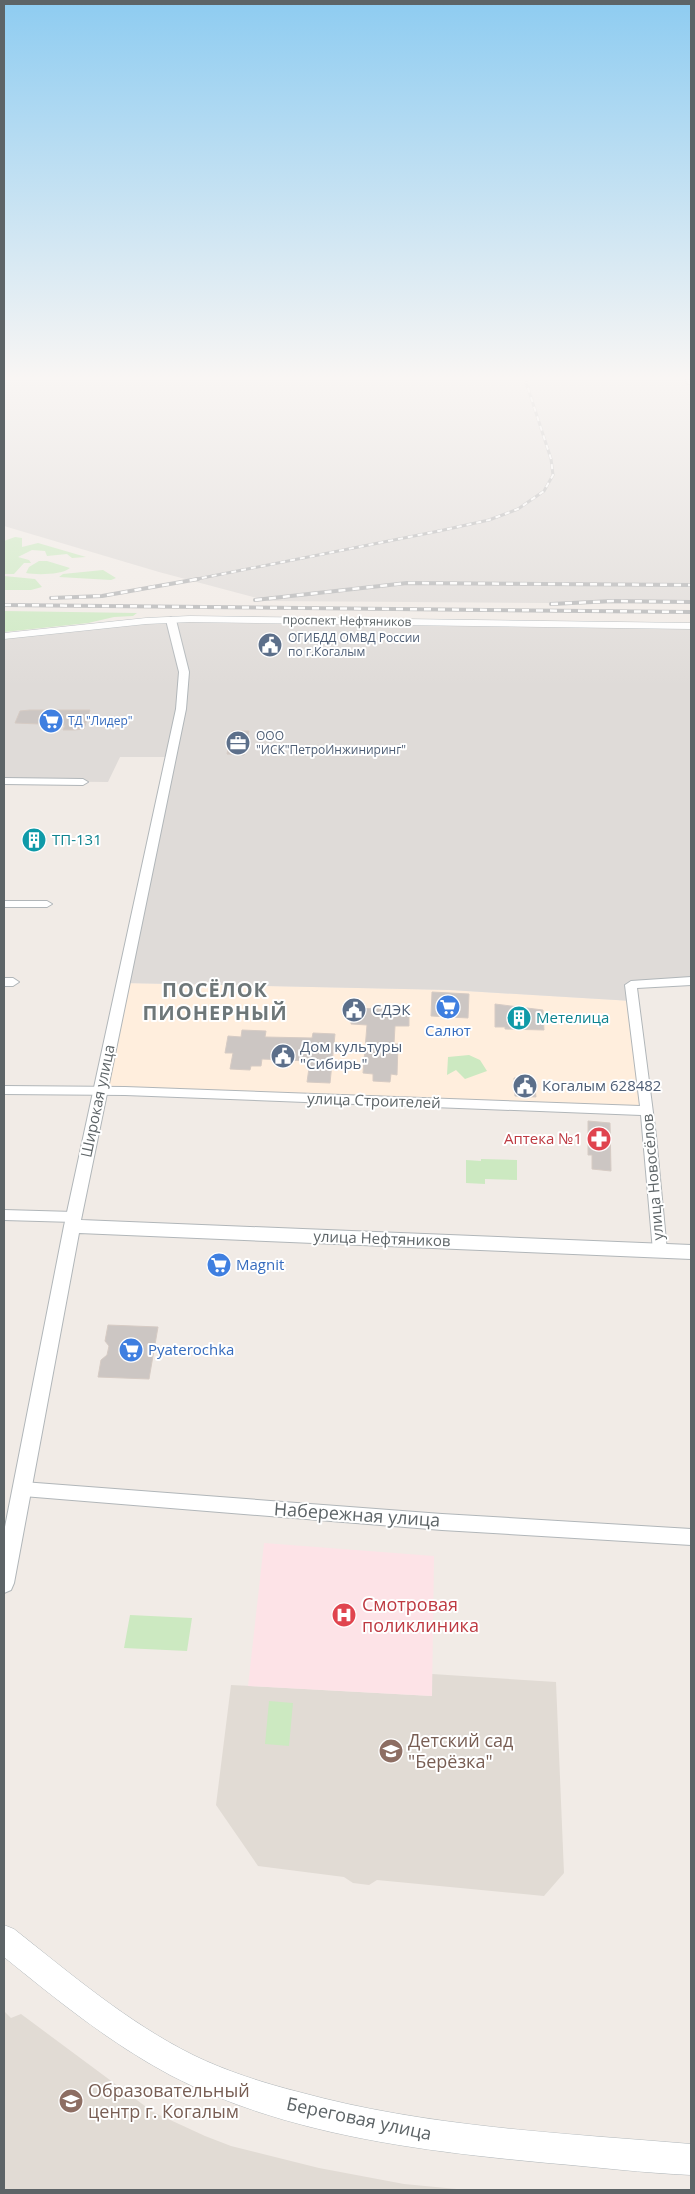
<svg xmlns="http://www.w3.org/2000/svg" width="695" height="2194" font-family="'Open Sans',sans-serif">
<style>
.commercial{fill:#fed}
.industrial{fill:#dfdbd8}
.education{fill:#e1dbd4}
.medical{fill:#fde3e7}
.green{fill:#cce9c1}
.building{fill:#ccc6c3;stroke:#d6cbc4}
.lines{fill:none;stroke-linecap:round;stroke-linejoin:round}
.minor-casing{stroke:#b1b6b9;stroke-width:2}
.tertiary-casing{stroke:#b1b6b9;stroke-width:2}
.secondary-casing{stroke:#b2b8bb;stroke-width:1}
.minor{fill:#fff;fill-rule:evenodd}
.tertiary{fill:#fff;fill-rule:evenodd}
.secondary{fill:#fff;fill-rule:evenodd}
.rail-far1-casing{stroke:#b3b4b5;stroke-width:3}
.rail-casing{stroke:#b3b4b5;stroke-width:4}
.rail-far1{stroke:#fff;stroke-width:2;stroke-dasharray:5;stroke-linecap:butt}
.rail{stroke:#fff;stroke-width:2.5;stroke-dasharray:7;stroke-linecap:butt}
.labels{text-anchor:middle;stroke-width:4;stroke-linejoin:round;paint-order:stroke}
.far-street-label{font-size:12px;fill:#5d6467;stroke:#fff}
.far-service-label{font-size:12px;fill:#4e5e75;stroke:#fff;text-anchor:start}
.far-shop-label{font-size:12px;fill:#366cbe;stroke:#fff;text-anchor:start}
.culture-label{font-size:15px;fill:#0d838f;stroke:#fff;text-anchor:start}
.service-label{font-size:15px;fill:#4e5e75;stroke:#fff;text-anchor:start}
.shop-label{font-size:15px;fill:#366cbe;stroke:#fff;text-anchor:start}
.street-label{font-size:15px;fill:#5d6467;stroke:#fff}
.health-label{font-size:15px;fill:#be3a42;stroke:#fff;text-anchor:end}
.near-street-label{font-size:18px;fill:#5d6467;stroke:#fff}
.near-health-label{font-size:18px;fill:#be3a42;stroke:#fff;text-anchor:start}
.near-education-label{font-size:18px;fill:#785e54;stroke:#fff;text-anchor:start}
.district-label{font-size:20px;font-weight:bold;letter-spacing:1px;fill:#6e7779;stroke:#fff}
</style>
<rect width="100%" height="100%" fill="#f1ebe6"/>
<path class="commercial" d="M123,983L450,990L632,1001L647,1111L100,1091Z"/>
<path class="industrial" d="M4,380H691V604L268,601L159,572L4,526Z
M220,619L691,626V981L631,985L632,1001L450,990L123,983L170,757H120L108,782L4,781V636L146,621Z"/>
<path class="education" d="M432,1674L556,1682L564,1873L544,1896L377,1880L369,1885L353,1883L344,1877L258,1866L216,1805L231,1685L432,1696Z
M4,2011L11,2018L21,2014L153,2112L205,2136L231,2146L319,2168L404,2184L467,2190H4Z"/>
<path class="medical" d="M264,1543L434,1556L432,1696L248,1686Z"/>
<path class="green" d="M15,537L22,538V547L38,543L86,557L72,558L67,554L47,556L45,551L32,550L18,557L29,560L31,563H24L14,574H4V541Z
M39,561H47L70,568C62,575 36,575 26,573L29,567Z
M103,570L116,578L111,580L59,577L63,574Z
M4,576L35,579L42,587L31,590H4Z
M4,611L137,613L133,616L114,617L88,623L4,632Z
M469,1055L480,1060L487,1071L465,1079L456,1070L447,1075L448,1057Z
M481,1159L517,1160V1180L485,1179V1184L466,1183V1160L481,1161Z
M130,1615L192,1618L187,1651L124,1648Z
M269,1701L293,1703L289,1746L265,1744Z"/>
<path class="building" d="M30,710H90L84,729L74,730H63L65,725L15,723L20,711Z
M232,731H249L244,755L227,754Z
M432,992L469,994L468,1018L431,1016Z
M495,1004L543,1010L544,1030L505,1029V1027H495Z
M352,1008L409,1010V1026H395L394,1044H398L397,1075L391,1074L390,1082L373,1081V1074L363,1073L367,1025L351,1024Z
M242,1030L266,1031L265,1037L312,1038L313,1033L335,1034L330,1083L307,1082L310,1061L262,1059L261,1066H251L250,1070L230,1069L233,1053H225L228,1036L241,1037Z
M514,1078L534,1079L536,1097L515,1096Z
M588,1121L610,1123L611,1171L592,1169V1155H588Z
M108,1325L158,1327L149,1379L98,1377L101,1360L107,1355L109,1346L105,1341Z"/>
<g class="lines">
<defs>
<path id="minor" d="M4,778L83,779L88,782L83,785L4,784Z
M4,901H47L52,904L47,907H4Z
M691,977V985L637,988L656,1136L667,1251L665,1255L660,1257L655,1255L653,1251L641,1115L125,1095L4,1094V1086L125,1087L640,1106L625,985L631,981Z
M4,978H13L19,982L13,986H4Z
M4,1210L74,1212L79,1213L81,1217L79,1221L74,1222L4,1220Z
M23,1482L442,1514L691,1529V1545L442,1530L23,1496L17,1494L15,1489L17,1484Z"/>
<path id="tertiary" d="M686,380H691V384H688Z
M171,617L176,620L189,672L186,709L81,1220L691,1245V1259L79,1233L14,1583L11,1590L4,1593V1532L64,1226L176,709L179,672L166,620Z"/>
<path id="secondary" d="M190,616L691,623V629L190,622L146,624L4,639V633L146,618Z
M4,1925L14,1929C71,1974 127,2022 193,2055C226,2071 263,2083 299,2092C426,2127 560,2133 691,2144V2175C644,2173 596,2167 548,2163C421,2151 285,2135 170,2075C110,2043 57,2000 4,1957Z"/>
</defs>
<use href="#minor" class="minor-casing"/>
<use href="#tertiary" class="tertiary-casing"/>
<use href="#secondary" class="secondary-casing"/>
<use href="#minor" class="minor"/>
<use href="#tertiary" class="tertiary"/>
<use href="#secondary" class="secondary"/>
<defs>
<path id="rail-far1" d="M192,580L439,531L489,520L518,509L544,491L553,475L551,459L526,382"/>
<path id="rail" d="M51,598L102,596L198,579
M255,600L407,583L691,585
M551,604L613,601L691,602
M4,605L691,612"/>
</defs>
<use href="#rail-far1" class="rail-far1-casing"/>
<use href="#rail" class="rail-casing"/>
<use href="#rail-far1" class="rail-far1"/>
<use href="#rail" class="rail"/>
</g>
<linearGradient id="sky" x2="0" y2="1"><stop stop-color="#8eccf1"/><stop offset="0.55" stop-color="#f9f6f4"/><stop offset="1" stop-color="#f9f6f4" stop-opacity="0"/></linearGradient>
<rect width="695" height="687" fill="url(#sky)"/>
<defs>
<symbol id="civic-disc" viewBox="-11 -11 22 22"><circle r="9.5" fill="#5c6f8a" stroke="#fff"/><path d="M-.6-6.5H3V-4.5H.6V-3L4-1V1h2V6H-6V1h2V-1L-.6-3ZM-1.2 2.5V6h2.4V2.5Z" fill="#fff"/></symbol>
<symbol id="supermarket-disc" viewBox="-11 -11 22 22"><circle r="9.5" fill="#3f7fe0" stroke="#fff"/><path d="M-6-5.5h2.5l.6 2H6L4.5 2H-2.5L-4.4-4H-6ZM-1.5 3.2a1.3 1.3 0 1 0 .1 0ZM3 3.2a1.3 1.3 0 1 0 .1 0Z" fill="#fff"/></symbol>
<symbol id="office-disc" viewBox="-11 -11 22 22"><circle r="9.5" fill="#5c6f8a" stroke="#fff"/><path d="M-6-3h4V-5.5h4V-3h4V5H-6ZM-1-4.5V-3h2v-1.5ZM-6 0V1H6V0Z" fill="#fff"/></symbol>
<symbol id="building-disc" viewBox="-11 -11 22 22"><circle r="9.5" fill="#0f9aa8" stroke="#fff"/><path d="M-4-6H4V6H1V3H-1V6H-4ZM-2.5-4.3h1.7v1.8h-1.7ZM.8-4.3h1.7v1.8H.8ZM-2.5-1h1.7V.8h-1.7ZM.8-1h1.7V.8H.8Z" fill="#fff"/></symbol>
<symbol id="pharmacy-disc" viewBox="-11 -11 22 22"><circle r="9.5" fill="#e0444e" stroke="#fff"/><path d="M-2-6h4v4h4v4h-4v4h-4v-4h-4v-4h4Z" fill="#fff"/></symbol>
<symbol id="hospital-disc" viewBox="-11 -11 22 22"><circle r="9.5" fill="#e0444e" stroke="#fff"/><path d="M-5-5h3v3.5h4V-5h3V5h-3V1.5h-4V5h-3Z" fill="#fff"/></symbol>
<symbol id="school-disc" viewBox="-11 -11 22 22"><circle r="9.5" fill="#8d6e63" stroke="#fff"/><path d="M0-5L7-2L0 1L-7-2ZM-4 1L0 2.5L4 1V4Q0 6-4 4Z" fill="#fff"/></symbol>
<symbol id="university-disc" viewBox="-11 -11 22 22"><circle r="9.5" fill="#8d6e63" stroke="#fff"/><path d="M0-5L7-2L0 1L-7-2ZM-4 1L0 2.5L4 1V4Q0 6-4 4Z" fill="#fff"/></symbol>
</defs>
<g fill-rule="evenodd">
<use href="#civic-disc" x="256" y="631" width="28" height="28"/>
<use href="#supermarket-disc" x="37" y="707" width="28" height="28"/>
<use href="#office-disc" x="224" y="729" width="28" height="28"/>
<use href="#building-disc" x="20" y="826" width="28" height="28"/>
<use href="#supermarket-disc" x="434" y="993" width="28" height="28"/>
<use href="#civic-disc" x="340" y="996" width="28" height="28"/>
<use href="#building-disc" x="505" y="1004" width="28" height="28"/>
<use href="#civic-disc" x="269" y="1042" width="28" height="28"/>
<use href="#civic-disc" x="511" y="1072" width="28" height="28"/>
<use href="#pharmacy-disc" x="585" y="1125" width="28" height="28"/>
<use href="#supermarket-disc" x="205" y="1251" width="28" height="28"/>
<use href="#supermarket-disc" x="117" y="1336" width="28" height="28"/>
<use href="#hospital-disc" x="330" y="1601" width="28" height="28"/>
<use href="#school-disc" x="377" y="1737" width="28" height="28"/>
<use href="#university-disc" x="57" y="2087" width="28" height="28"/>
</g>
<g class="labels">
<g class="far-street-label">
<text transform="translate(347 621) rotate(1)" y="4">проспект Нефтяников</text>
</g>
<g class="far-service-label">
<text x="288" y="642">ОГИБДД ОМВД России<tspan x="288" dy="14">по г.Когалым</tspan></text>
<text x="256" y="740">ООО<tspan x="256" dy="14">"ИСК"ПетроИнжиниринг"</tspan></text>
</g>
<g class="far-shop-label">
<text x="68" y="725">ТД "Лидер"</text>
</g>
<g class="culture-label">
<text x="52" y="845">ТП-131</text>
<text x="536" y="1023">Метелица</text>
</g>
<g class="service-label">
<text x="372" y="1015">СДЭК</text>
<text x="300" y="1052">Дом культуры<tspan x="300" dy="17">"Сибирь"</tspan></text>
<text x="542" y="1091">Когалым 628482</text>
</g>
<g class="shop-label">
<text x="448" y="1036" text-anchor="middle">Салют</text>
<text x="236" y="1270">Magnit</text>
<text x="148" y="1355">Pyaterochka</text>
</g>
<g class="street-label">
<text transform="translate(98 1101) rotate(-78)" y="5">Широкая улица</text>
<text transform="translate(374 1101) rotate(2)" y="5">улица Строителей</text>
<text transform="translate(653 1177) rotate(-95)" y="5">улица Новосёлов</text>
<text transform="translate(382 1239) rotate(2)" y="5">улица Нефтяников</text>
</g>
<g class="health-label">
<text x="582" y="1144">Аптека №1</text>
</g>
<g class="near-street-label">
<text transform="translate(357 1515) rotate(4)" y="6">Набережная улица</text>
<text transform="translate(359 2119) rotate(12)" y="6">Береговая улица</text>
</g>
<g class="near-health-label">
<text x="362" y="1611">Смотровая<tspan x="362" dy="21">поликлиника</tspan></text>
</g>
<g class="near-education-label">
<text x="408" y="1747">Детский сад<tspan x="408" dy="21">"Берёзка"</tspan></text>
<text x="88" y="2097">Образовательный<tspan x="88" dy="21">центр г. Когалым</tspan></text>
</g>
<g class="district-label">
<text x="215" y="997">ПОСЁЛОК<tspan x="215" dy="23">ПИОНЕРНЫЙ</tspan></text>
</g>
</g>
<rect width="695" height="2194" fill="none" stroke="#5d6467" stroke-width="10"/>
</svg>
